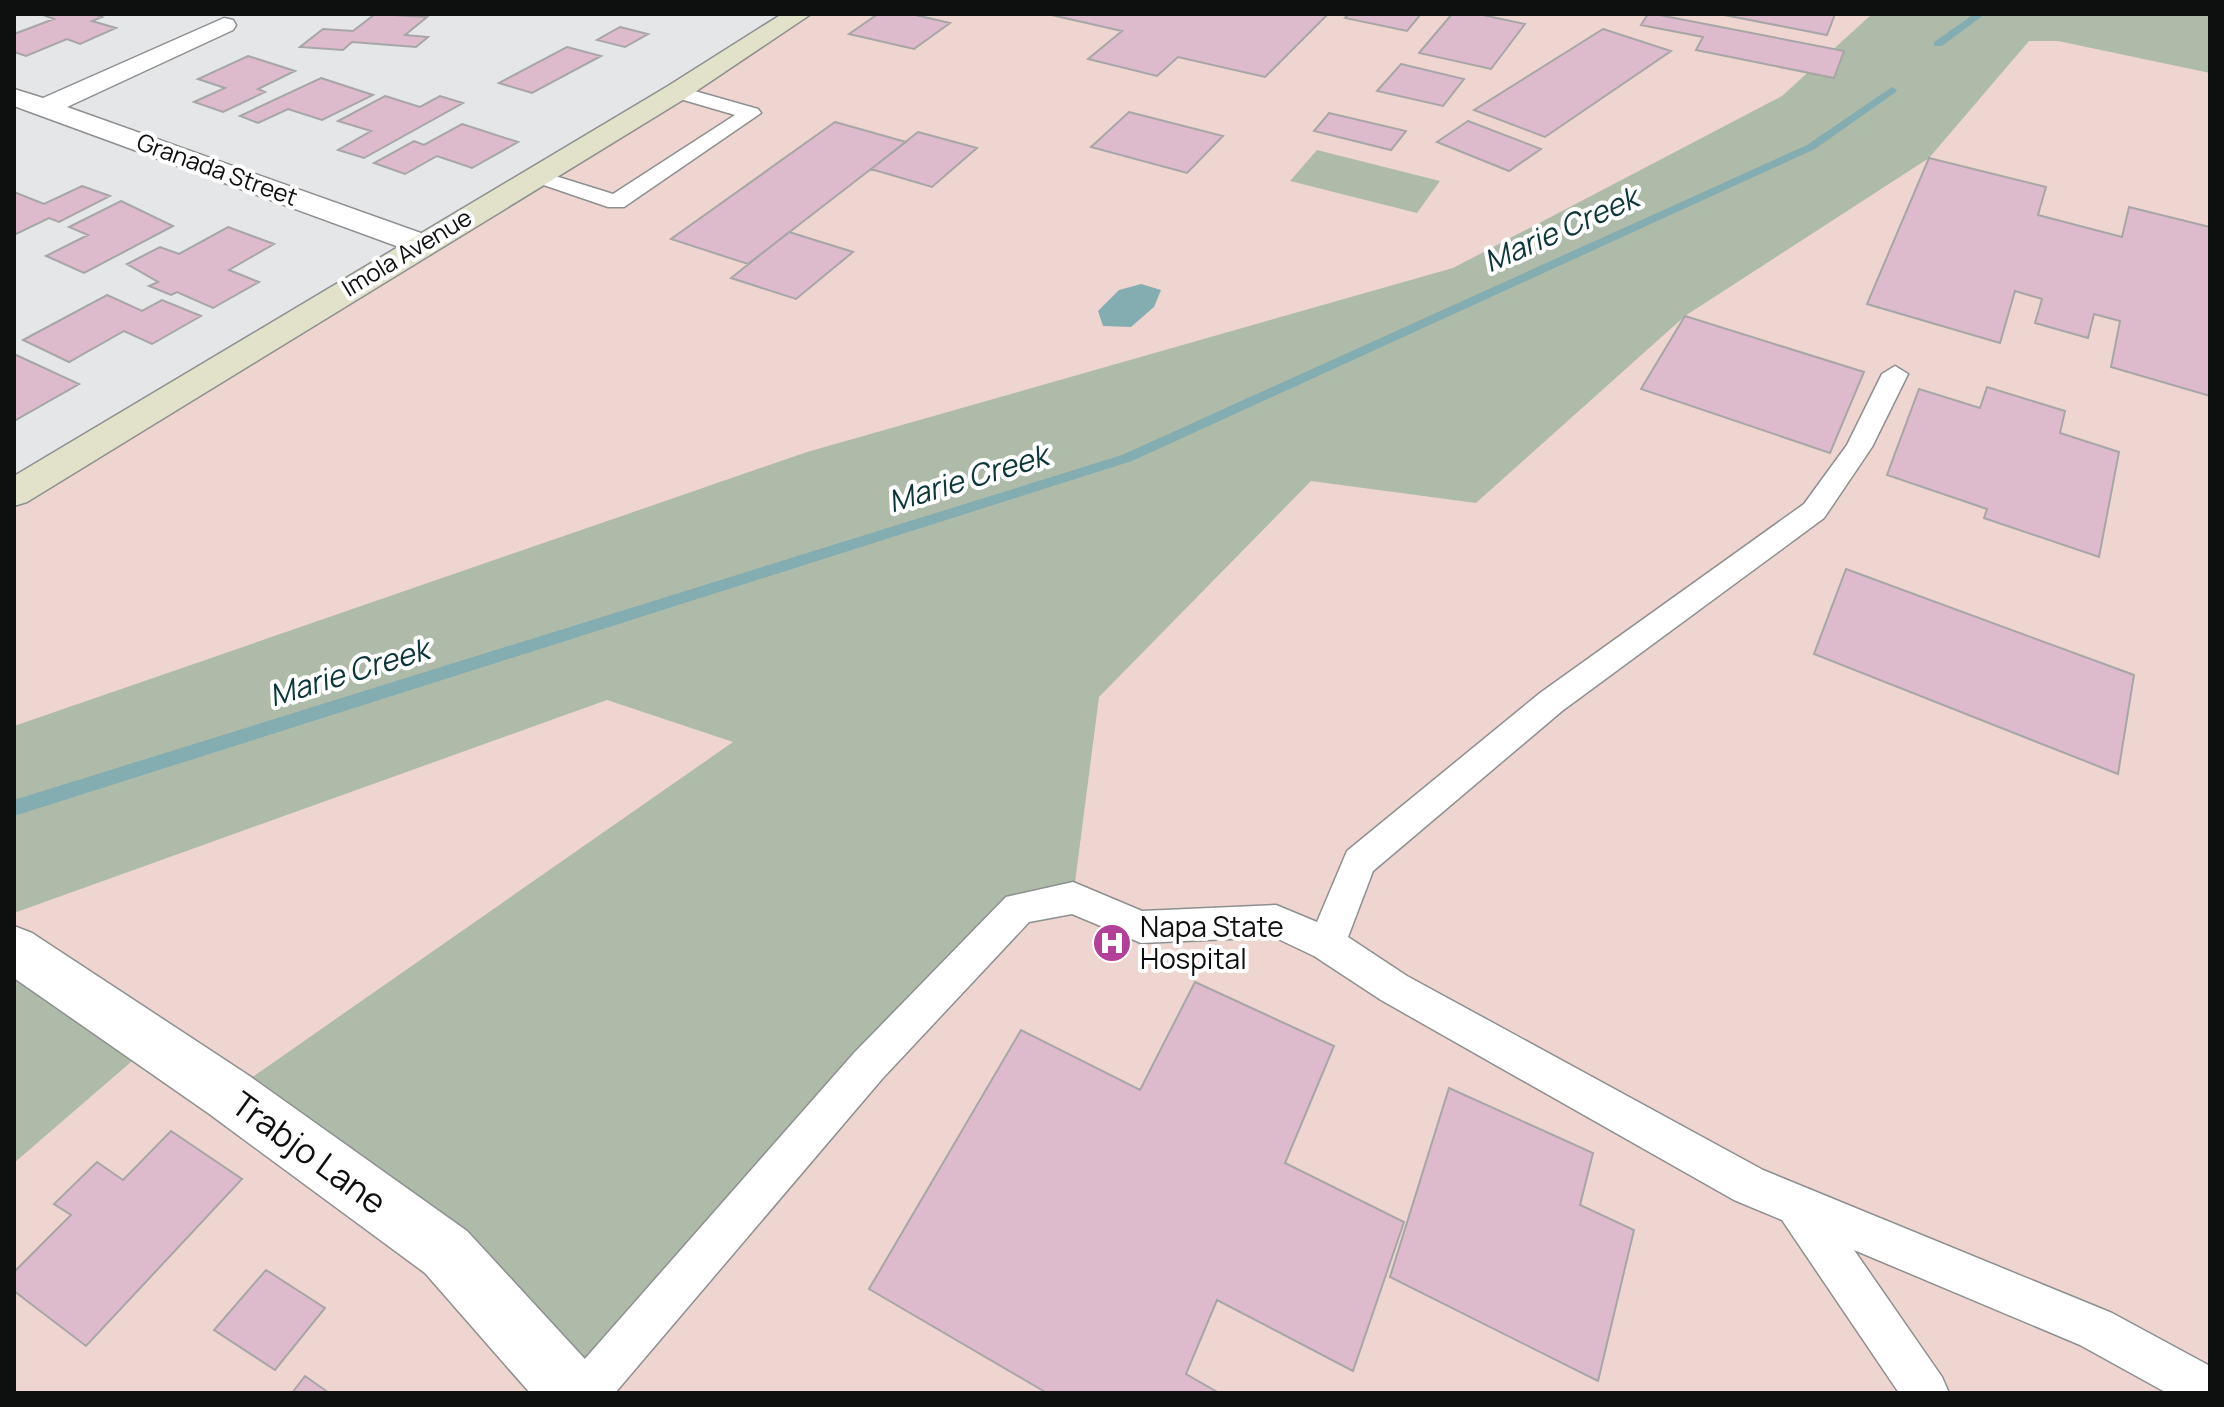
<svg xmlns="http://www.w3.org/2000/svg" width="2224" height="1407" font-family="Manrope,sans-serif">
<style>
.medical{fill:#efd5cf}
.green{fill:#afbba9}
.water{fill:#84adb2}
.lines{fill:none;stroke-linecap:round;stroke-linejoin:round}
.stream{fill:#84adb2;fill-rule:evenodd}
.building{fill:#dbc;stroke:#a7a6a7;stroke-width:2}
.lane-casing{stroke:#8e8f90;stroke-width:3}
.street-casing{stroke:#8e8f90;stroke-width:3}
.secondary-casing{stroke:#8e8f90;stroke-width:3}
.lane{fill:#fff;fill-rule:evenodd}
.street{fill:#fff;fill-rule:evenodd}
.secondary{fill:#e2e2ca;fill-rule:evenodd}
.labels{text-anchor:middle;stroke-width:8;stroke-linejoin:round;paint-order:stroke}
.far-street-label{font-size:24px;fill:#0e0f0f;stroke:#fff}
.poi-label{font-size:28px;fill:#0e0f0f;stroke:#fff;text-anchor:start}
.water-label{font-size:30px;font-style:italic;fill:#0c363a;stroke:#fff}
.near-street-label{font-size:34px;fill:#0e0f0f;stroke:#fff}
</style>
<rect width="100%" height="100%" fill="#e5e6e7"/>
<path class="medical" d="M799,14H2210V1393H14V493Z"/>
<path class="green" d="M1872,14H2210V73L2058,41H2029L1929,158L1685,316L1476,503L1311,481L1099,697L1073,898L1019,908L585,1393L228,1094L733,742L607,700L14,913V726L807,452L1453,268L1782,96Z
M1317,150L1440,181L1417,213L1290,181Z
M14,949L153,1043L14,1163Z"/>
<path class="water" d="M1141,284L1161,290L1154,307L1131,327L1103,326L1098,311L1119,290Z"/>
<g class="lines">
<path class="stream" d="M1974,14H1985L1942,46H1934V42Z
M1892,87L1897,90L1896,92L1815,149L1132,461L14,816V800L1122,455L1807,145Z"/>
</g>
<path class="building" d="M47,14H93L102,17L92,21L116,28L80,44L67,39L26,56L14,52V34L54,19L43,15Z
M375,14L427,17L405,35L428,37L416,47L352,42L343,50L300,47L323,29L353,31Z
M878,14H911L950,23L914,49L849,34Z
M1047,14H1328L1265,77L1178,57L1157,76L1088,59L1122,31Z
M1349,14H1421L1407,31L1345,18Z
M1452,14H1478L1525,24L1491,69L1419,53Z
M1648,14H1654L1844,51L1834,78L1696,50L1703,37L1641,25Z
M1719,14H1835L1827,35Z
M620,27L648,34L625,47L597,40Z
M1603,29L1671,51L1545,137L1474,110Z
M567,47L601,56L532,93L499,83Z
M248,56L295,71L258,89L265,92L223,112L194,102L225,88L198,79Z
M1401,64L1464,79L1443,106L1377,91Z
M321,78L373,95L322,120L288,109L258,123L240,116Z
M385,96L420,107L440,96L463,103L364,158L338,150L371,131L338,121Z
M1129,112L1223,136L1187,173L1091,147Z
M1329,113L1406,131L1391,150L1314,131Z
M1468,121L1541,149L1509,171L1437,142Z
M835,122L906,142L748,264L671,239Z
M462,124L518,142L472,168L437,156L405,174L374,163L414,141L424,145Z
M918,132L977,148L932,187L871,169Z
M1929,158L2046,187L2038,215L2122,237L2129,207L2210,227V396L2111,367L2120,321L2094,314L2088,338L2035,323L2042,299L2015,291L2000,343L1867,304Z
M82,186L110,196L59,222L49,218L14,235V192L44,204Z
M121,201L173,226L84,273L46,256L88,235L69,227Z
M228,227L274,244L229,270L259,282L213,308L177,292L171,295L149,286L158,282L127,264L160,247L179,254Z
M789,232L853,252L796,299L731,278Z
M107,295L142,311L162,300L201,316L152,344L124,331L69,362L23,340Z
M1685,316L1864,372L1830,453L1641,389Z
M14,354L79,384L14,421Z
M1987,387L2065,411L2060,433L2119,452L2099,557L1984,518L1987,509L1887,475L1919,389L1980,408Z
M1846,569L2134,675L2118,774L1814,654Z
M1195,982L1334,1046L1285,1163L1404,1222L1353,1371L1217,1300L1186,1374L1219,1393H1047L869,1289L1021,1030L1140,1090Z
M1449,1088L1593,1153L1580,1205L1634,1230L1598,1381L1390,1277Z
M171,1131L242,1179L86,1346L14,1291V1272L71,1215L54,1204L97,1162L123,1180Z
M266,1270L325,1308L275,1370L214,1330Z
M305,1376L329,1393H292Z"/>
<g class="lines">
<defs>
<path id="lane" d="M677,86L758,109L761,113L624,207H608L529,180L526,176L536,170L613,194L735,115L670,96L667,92L670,88Z
M1895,366L1908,374L1872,447L1824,518L1562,711L1373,871L1348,937L1407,976L1763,1170L2112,1313L2210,1366V1393H2167L2080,1345L1854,1250L1942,1377L1949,1393H1899L1782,1220L1734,1200L1381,1000L1314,956L1274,937L1141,943L1072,914L1029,922L882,1079L615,1393H562L569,1377L854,1053L1006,897L1073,882L1142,911L1276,905L1317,922L1347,851L1540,693L1804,504L1847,445L1882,374Z"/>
<path id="street" d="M224,18L233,20L236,25L233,30L67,107L432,237L436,244L432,251H410L14,106V89L43,98Z
M14,926L32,933L248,1075L467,1231L595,1370L604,1393H530L425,1273L208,1113L14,978Z"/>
<path id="secondary" d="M782,14H811L686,98L27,502L14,506V476L668,86Z"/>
</defs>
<use href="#lane" class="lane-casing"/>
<use href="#street" class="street-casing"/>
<use href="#secondary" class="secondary-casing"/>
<use href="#lane" class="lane"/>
<use href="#street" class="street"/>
<use href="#secondary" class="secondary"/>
</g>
<defs>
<symbol id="hospital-disc" viewBox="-11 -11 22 22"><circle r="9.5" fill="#b43f97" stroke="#fff"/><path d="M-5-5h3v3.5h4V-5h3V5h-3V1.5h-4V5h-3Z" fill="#fff"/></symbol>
</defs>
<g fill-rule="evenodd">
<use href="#hospital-disc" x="1090" y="921" width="44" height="44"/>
</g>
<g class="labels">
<g class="far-street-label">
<text transform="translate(217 170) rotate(20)" y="8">Granada Street</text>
<text transform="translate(407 253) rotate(-31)" y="8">Imola Avenue</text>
</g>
<g class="poi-label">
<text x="1140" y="937">Napa State<tspan x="1140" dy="32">Hospital</tspan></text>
</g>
<g class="water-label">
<text transform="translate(1561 230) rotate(-24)" y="10">Marie Creek</text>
<text transform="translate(968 479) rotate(-17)" y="10">Marie Creek</text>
<text transform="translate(349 673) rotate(-17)" y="10">Marie Creek</text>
</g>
<g class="near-street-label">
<text transform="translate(309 1153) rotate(36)" y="12">Trabjo Lane</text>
</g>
</g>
<rect width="2224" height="1407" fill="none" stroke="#0e0f0f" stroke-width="32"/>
</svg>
